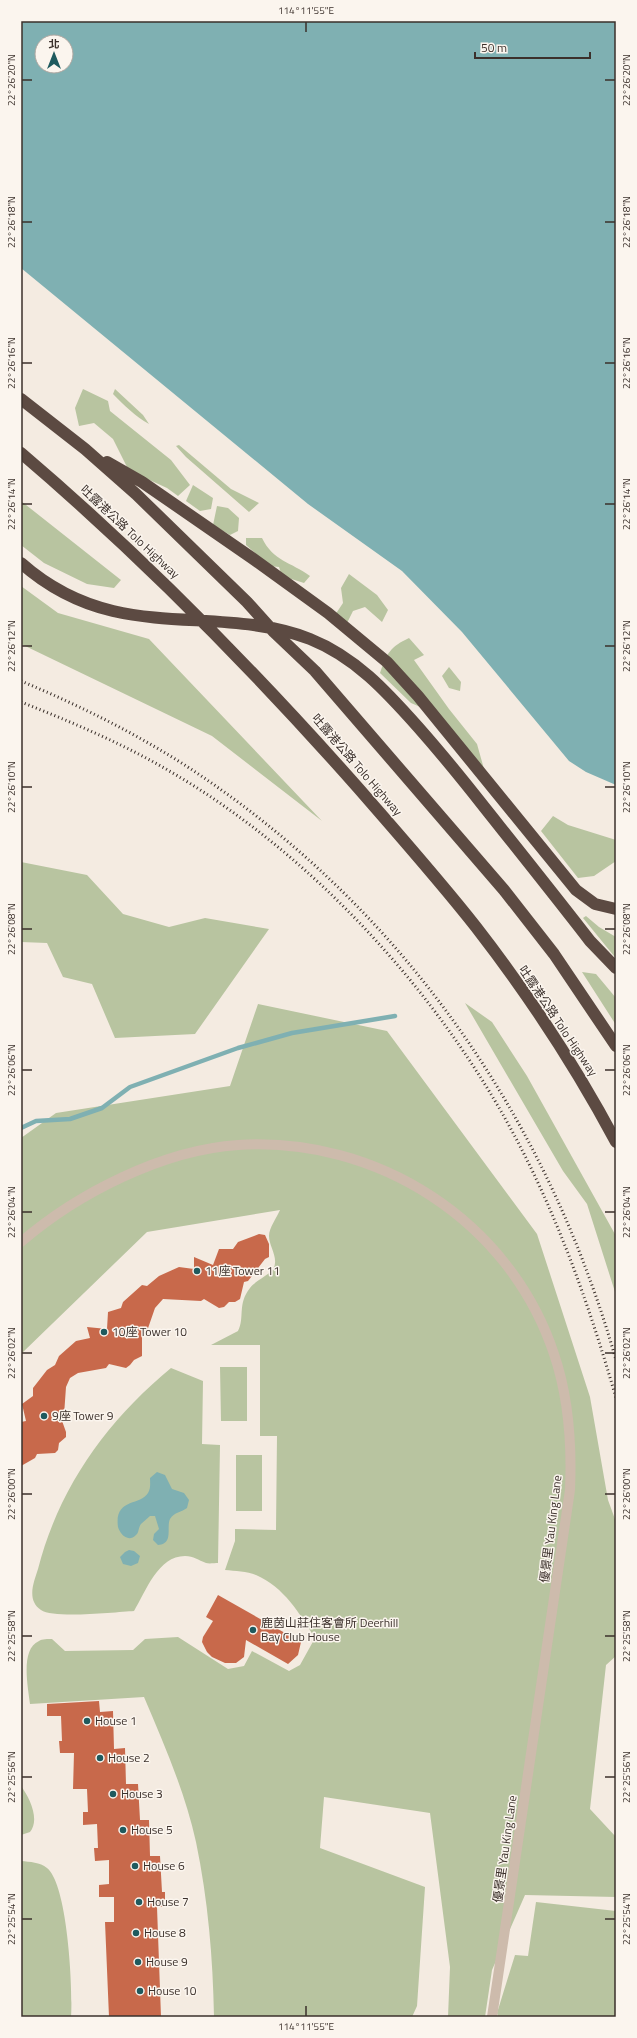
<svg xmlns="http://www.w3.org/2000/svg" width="637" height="2038" font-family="'Titillium Web','Noto Sans TC',sans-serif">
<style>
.green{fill:#b8c4a0}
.water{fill:#7fb0b2;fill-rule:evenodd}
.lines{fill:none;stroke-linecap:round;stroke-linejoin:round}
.stream{stroke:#7fb0b2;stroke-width:4.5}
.building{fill:#c8694b}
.tertiary{stroke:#cdbbac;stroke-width:10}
.motorway{stroke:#5c4a42;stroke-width:12}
.rail{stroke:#3b302b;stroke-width:3;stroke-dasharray:1 3;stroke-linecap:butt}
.ticks{fill:none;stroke:#3b302b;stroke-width:1.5}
.poi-dot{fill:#1f5a5e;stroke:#fbf5ee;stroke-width:1.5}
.labels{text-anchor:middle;stroke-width:3;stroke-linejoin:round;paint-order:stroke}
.street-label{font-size:12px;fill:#3b302b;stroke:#fbf5ee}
.poi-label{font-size:12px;fill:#3b302b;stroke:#fbf5ee;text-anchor:start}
.neatline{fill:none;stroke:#3b302b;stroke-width:1.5}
.ticks-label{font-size:10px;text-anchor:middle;fill:#3b302b}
</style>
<rect width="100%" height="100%" fill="#f4ebe1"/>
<path class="green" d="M83,389L108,401L110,411L171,460L190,485L178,496L167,488L143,477L127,467L113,439L94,423L79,426L75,408Z
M115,389L143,415L149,424C135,416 125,406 113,394Z
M179,445L231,489L259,503L249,512L186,457L176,446Z
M193,485L213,498L211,509L200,511L186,501Z
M21,501L121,580L114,588L87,584L44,563L21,545Z
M217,506L228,508L239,518L238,531L230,535L213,525Z
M246,538H262C273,561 291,562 310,576L304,583L282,576L279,567L270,566L246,545Z
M349,574L377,595L388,610L382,622L365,607L353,611L346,625L335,615L343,603L341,588Z
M21,586L58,613L149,639L322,821L212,736L21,644Z
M409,638L424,655L414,660L449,709L477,744L484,769L434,713L411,703L380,673C387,653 390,647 409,638Z
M449,667L461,682L460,691L449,688L442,676Z
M553,816L568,825L616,840V861L594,876L578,878L541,831Z
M21,862L87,875L123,914L169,927L205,918L269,929L195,1034L115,1038L92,984L63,977L47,943L21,942Z
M586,916L599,927L616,937V957L614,956L583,918Z
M582,972L596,974L616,998V1025Z
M465,1003L492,1022L527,1076L616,1236V1295L587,1204L563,1171Z
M258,1004L387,1031L537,1234L590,1397L608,1500L616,1522V1656L606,1665L590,1809L616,1837V1897L525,1895L492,1970L485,2017H448L450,1967L430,1813L324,1797L320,1848L425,1887L417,2006L412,2017H214C213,1958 208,1900 196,1842C185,1792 164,1744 144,1697L30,1704C28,1687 20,1649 39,1641C42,1639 48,1639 52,1639L65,1651L133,1650L145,1639L178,1637L228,1669L244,1666L252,1651L289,1671L300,1665L315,1638C300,1614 284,1587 256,1575C247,1571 235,1571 225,1570L235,1541V1529L276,1530L277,1436H260V1345H211L238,1331C245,1318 237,1304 250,1288C256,1279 275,1274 275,1263C276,1254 269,1245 269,1236C269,1228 277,1217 280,1210L147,1232L21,1354V1138L56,1113L230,1086Z
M220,1367H247V1421H221Z
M171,1368L203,1381L202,1444L220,1445L218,1563C215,1563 209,1564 206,1563C198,1560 194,1556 185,1556C158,1556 146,1591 134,1611C116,1612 54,1619 41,1610C26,1600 34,1582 38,1569C59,1487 107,1421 171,1368Z
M236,1455H262V1511H236Z
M21,1786C30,1798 40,1820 30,1832L21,1835Z
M21,1861C30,1862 40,1862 47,1868C68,1885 73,1990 71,2017H21Z
M536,1902L616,1911V2017H498L497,2013L515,1955L528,1956Z"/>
<path class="water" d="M21,21H616V785L586,772L569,761L462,632L402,571L308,504L21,268ZM42,42H66V66H42Z
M157,1472L165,1475L172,1489L184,1493L189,1500L187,1508C182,1512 174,1512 170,1519C166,1528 174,1544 158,1545L153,1540L154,1534L159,1529L155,1516H150C147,1519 144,1521 141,1524C138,1528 139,1533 136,1535C128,1543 120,1534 118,1527C114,1498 140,1506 148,1493C151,1488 150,1483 150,1478Z
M129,1550L134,1551L140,1556L138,1563L131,1566L123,1564L120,1557L125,1552Z"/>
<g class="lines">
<path class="stream" d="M21,1128L36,1121L70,1119L102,1108L130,1087L238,1048L292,1033L395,1016"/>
</g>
<path class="building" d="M259,1234L265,1235L269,1244V1257L265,1259L248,1281L244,1282L240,1299L235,1302H229L224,1307L219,1308L204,1299L201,1301L163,1299L155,1308L146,1334L142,1336V1356L134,1360L130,1365L126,1368L109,1364L106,1368L78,1373L70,1378L66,1387L64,1415L61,1418L66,1432V1437L59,1443L58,1450L55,1453L37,1454L35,1458L21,1466V1422L26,1421L22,1404L33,1396V1388L47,1370L55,1365L59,1356L76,1341L90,1338L87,1327L107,1329L108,1312L121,1308L123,1302L142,1285L147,1286L159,1276L179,1267L194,1269V1257L213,1265L219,1249H233L238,1242Z
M218,1595L301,1642L298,1655L288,1664L246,1640L244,1657L236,1663H225L212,1657L207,1652L202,1642L203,1637L213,1621L206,1617Z
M99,1701L100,1712L113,1711L114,1749L125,1748L126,1784H138L140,1820H149L150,1856H160L162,1892H165V1907H157L161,2017H109L105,1922H114V1897H99V1885L109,1884V1860L95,1861L94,1848H98L97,1824L83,1825V1812H88L87,1789H73L74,1753H60L59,1741H62L61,1716H47V1704Z"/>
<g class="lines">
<path class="tertiary" d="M21,1242C78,1193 163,1150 238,1145C377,1136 510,1221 554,1354C569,1398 572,1444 570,1490L492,2017"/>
<path class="motorway" d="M21,399L85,449L136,494L247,602L274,632L315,671L504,890L554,954L616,1046
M21,453C143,557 254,670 360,790C399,835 439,880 476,927C528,994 576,1067 616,1142
M107,462L142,482L252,558L328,613L387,662L418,696L576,890L595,904L616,909
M21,563C47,586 79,603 113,611C178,626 246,614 310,639C355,657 386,691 418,727C441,753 463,780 485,808C520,852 556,897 590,941L616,968"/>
<path class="rail" d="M21,681C76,704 129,730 180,762C397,901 546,1113 616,1360
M21,702C64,719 107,737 148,759C291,836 416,966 498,1106C551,1197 587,1297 616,1398"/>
</g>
<path class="ticks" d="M306,22V32M22,80H32M605,80H615M22,222H32M605,222H615M22,363H32M605,363H615M22,504H32M605,504H615M22,646H32M605,646H615M22,787H32M605,787H615M22,929H32M605,929H615M22,1070H32M605,1070H615M22,1212H32M605,1212H615M22,1353H32M605,1353H615M22,1494H32M605,1494H615M22,1636H32M605,1636H615M22,1777H32M605,1777H615M22,1919H32M605,1919H615M306,2006V2016"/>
<g class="poi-dot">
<circle cx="197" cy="1271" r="4"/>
<circle cx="104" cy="1332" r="4"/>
<circle cx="44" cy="1416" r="4"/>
<circle cx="253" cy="1630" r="4"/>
<circle cx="87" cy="1721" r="4"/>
<circle cx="100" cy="1758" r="4"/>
<circle cx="113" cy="1794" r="4"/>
<circle cx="123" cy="1830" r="4"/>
<circle cx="135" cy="1866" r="4"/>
<circle cx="139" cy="1902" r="4"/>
<circle cx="136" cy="1933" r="4"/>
<circle cx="138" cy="1962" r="4"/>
<circle cx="140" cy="1991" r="4"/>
</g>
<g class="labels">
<g class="street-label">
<text transform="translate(130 532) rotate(43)" y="4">吐露港公路 Tolo Highway</text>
<text transform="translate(357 765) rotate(49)" y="4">吐露港公路 Tolo Highway</text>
<text transform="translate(558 1021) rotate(56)" y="4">吐露港公路 Tolo Highway</text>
<text transform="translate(551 1529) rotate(-83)" y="4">優景里 Yau King Lane</text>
<text transform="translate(505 1849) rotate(-82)" y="4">優景里 Yau King Lane</text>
</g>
<g class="poi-label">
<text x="205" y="1275">11座 Tower 11</text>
<text x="112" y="1336">10座 Tower 10</text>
<text x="52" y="1420">9座 Tower 9</text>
<text x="261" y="1627">鹿茵山莊住客會所 Deerhill<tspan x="261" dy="14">Bay Club House</tspan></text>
<text x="95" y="1725">House 1</text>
<text x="108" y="1762">House 2</text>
<text x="121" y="1798">House 3</text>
<text x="131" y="1834">House 5</text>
<text x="143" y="1870">House 6</text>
<text x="147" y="1906">House 7</text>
<text x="144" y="1937">House 8</text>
<text x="146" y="1966">House 9</text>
<text x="148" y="1995">House 10</text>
</g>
</g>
<rect width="637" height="2038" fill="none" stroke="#fbf5ee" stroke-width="44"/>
<g transform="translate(54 54)"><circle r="19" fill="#fbf5ee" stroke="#aea6a0"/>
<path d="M0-3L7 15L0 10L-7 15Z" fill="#1f5a5e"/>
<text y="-6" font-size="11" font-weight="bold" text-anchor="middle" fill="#3b302b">北</text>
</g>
<path d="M475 52v6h115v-6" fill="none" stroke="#3b302b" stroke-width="2"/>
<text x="481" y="52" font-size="12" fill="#3b302b" stroke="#fbf5ee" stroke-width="3" paint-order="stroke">50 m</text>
<rect x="22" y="22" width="593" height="1994" class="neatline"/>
<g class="ticks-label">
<text x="306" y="14">114°11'55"E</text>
<text transform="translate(11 80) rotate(-90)" y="4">22°26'20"N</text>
<text transform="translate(626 80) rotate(-90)" y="4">22°26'20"N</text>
<text transform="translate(11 222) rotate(-90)" y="4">22°26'18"N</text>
<text transform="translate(626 222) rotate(-90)" y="4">22°26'18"N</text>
<text transform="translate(11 363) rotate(-90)" y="4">22°26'16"N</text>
<text transform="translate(626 363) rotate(-90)" y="4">22°26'16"N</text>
<text transform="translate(11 504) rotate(-90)" y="4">22°26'14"N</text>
<text transform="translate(626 504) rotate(-90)" y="4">22°26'14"N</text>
<text transform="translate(11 646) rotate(-90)" y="4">22°26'12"N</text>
<text transform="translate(626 646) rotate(-90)" y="4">22°26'12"N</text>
<text transform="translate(11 787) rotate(-90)" y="4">22°26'10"N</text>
<text transform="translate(626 787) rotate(-90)" y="4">22°26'10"N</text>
<text transform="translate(11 929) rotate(-90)" y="4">22°26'08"N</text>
<text transform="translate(626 929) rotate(-90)" y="4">22°26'08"N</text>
<text transform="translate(11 1070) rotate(-90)" y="4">22°26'06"N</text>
<text transform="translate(626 1070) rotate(-90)" y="4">22°26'06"N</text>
<text transform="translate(11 1212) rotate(-90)" y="4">22°26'04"N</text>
<text transform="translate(626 1212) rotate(-90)" y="4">22°26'04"N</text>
<text transform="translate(11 1353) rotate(-90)" y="4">22°26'02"N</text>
<text transform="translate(626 1353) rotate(-90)" y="4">22°26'02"N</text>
<text transform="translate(11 1494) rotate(-90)" y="4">22°26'00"N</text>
<text transform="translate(626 1494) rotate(-90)" y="4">22°26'00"N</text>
<text transform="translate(11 1636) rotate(-90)" y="4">22°25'58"N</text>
<text transform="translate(626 1636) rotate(-90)" y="4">22°25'58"N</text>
<text transform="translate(11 1777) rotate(-90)" y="4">22°25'56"N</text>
<text transform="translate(626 1777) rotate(-90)" y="4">22°25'56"N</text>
<text transform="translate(11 1919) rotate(-90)" y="4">22°25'54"N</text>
<text transform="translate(626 1919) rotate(-90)" y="4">22°25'54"N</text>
<text x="306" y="2030">114°11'55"E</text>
</g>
</svg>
